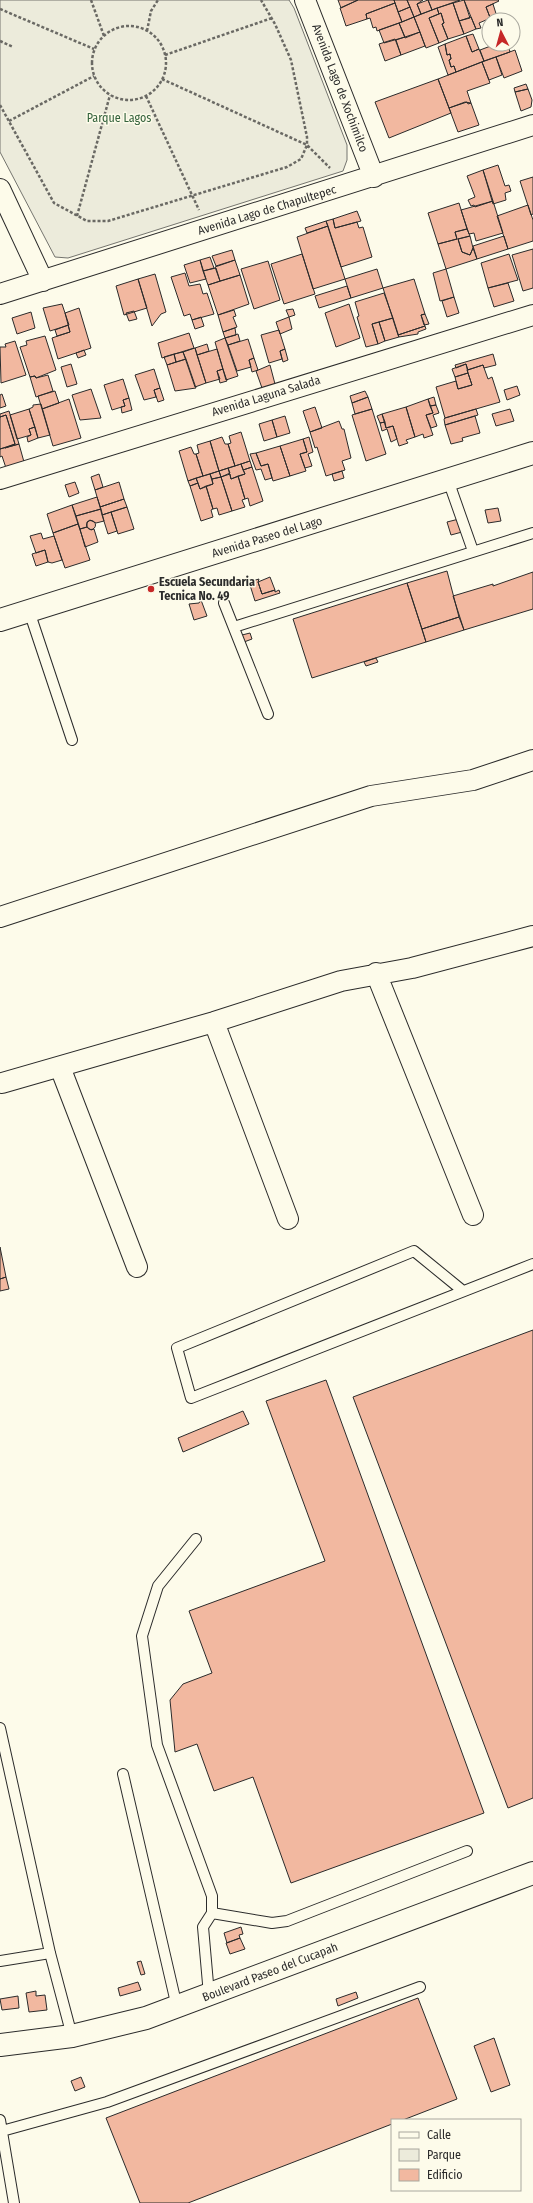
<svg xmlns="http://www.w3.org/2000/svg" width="533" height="2203" font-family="'Fira Sans Condensed',sans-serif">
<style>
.green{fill:#ecebdb;stroke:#74746e}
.building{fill:#f2b8a0;stroke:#2b2b2b}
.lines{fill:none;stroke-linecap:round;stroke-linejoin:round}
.service-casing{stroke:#2b2b2b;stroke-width:12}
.minor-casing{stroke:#2b2b2b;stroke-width:22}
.secondary-casing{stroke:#2b2b2b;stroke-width:24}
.path{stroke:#6a6964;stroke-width:2.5;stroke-dasharray:3 2;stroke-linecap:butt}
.service{stroke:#fdfbea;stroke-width:10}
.minor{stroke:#fdfbea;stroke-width:20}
.secondary{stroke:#fdfbea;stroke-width:22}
.poi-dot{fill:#c62828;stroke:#fdfbea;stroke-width:1.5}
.labels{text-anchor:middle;stroke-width:3;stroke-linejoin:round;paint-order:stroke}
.street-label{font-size:12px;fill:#2b2b2b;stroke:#fdfbea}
.park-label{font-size:12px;fill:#34623c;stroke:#fdfbea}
.poi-label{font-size:12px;font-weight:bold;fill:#2b2b2b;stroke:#fdfbea;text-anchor:start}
</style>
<rect width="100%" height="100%" fill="#fdfbea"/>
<path class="green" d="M0,0H289L294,8L347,145V160L343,171L68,258L55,257L0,152Z"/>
<path class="building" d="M338,0H358L341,8Z
M358,0H394L395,3L366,14L367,19L346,26L340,8Z
M394,0H407L410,7L398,12Z
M407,0H423L417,4L421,14L414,17Z
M428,0L432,10L421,14L417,4Z
M428,0H460L432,10Z
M464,0L470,18L459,21L453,3Z
M464,0H498L499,1L486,7L491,20H489V24L486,20L479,23L481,28L476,29Z
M395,3L402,22L377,31L376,27L373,28L370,18L367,19L366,14Z
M453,3L464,34L448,39L442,24L444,23L441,13L439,14L437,8Z
M493,4L498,20H491L486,7Z
M410,7L414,17L402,22L398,12Z
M437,8L439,14L429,18L439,43L426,48L414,17Z
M441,13L444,23L442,24L448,39L439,43L429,18Z
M414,17L420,32L405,38L399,23Z
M471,17L476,29L464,34L459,21Z
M399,23L405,37L384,43L379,30Z
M420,32L425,46L401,55L396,40Z
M473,34L479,49L472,52L466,36Z
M466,36L472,52L479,49L484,61L456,72L454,66L451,67L449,60L451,59L450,54L447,55L445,44Z
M395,39L401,55L385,61L379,44Z
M445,44L447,55L450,54L451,59L449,60L451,67L454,66L456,72L448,75L438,47Z
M496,44H508L510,52L484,61L480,50Z
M515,50L522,71L504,78L496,57Z
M496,57L502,75L489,80L482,62Z
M482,62L490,83L467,91L471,103L468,104L467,102L449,108L438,79Z
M438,79L451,113L389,138L375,102Z
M526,84L528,89L515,92L514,88Z
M528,89L532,100L531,107L521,111L515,92Z
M465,102L471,103L479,125L458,132L449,108Z
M498,165L505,186L509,185L511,191L505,193L506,200L493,204L483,170Z
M483,170L493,201L475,207L474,205L471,206L468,200L475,197L467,176Z
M533,177V214L531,215L520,181Z
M493,201L503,233L476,241L474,233L469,234L461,210Z
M459,203L467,229L455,232L457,239L438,244L428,213Z
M528,205L533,220V241L508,249L497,216Z
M357,211L361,221L335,228L333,219Z
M333,219L335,228L357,222L359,228L363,227L372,257L341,267L326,221Z
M326,221L328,226L307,233L305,228Z
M328,226L345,279L313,289L297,237Z
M467,229L470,236L458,239L462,252L470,255L473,248L477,259L446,269L438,244L457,239L455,232Z
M470,236L473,248L470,255L462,252L458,239Z
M504,236L508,249L477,259L473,246Z
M533,249V288L523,291L512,255Z
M232,250L235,260L216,266L212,256Z
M302,254L315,294L284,304L271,264Z
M509,254L518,280L488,288L481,263Z
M210,257L214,268L203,271L200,260Z
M200,260L206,279L190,283L184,265Z
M235,260L240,275L220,281L215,267Z
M268,261L280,300L254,309L241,269Z
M216,268L220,281L208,285L203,271Z
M377,269L383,288L351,298L345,279Z
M446,269L454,297L440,301L433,273Z
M185,273L189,286L200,284L203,294L207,293L214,314L192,320L190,314L184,316L171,277Z
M155,274L166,312L161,314L152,326L138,279Z
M240,275L249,304L218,315L208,285Z
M138,279L147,308L124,315L116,286Z
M414,279L425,314L421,315L425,326L398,335L383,288Z
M508,283L514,301L494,307L488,288Z
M347,286L351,298L319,308L315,296Z
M384,293L393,318L372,324L378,344L366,347L357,317L359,316L355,302Z
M454,297L459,313L447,317L442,301Z
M62,304L69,325L50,331L43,308Z
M349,304L360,338L336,347L325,313Z
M79,308L91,348L58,359L52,338L70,332L65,313Z
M293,309L295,315L289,317L286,310Z
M234,310L236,316L233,317L237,327L223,332L218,315Z
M134,311L137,319L129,321L126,313Z
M31,312L35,328L17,334L12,318Z
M425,314L429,324L424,325L421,315Z
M201,317L204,326L195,329L192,320Z
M289,317L292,329L280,334L276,322Z
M393,318L399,337L385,341L379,322Z
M379,322L385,341L378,344L372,324Z
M68,325L70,332L57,336L55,330Z
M425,326L426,329L418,332V334L399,337L398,335Z
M235,328L236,335L225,338L223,332Z
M279,330L285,349L280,351L282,359L269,363L261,335Z
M189,333L194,348L162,358L158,343Z
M238,334L240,341L228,345L225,338Z
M45,336L56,370L36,378L35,376L30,377L20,347L27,345L26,341Z
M225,338L238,376L226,380L215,342Z
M248,339L254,358L249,360L251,367L237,371L228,345Z
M15,341L26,375L1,383L0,347H6L5,344Z
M207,344L209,351L197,355L195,348Z
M195,348L206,383L195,387L183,352Z
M217,349L223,369L217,371L220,379L206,383L197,355Z
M285,349L288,360L283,362L280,351Z
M84,350L86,355L78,358L76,353Z
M183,352L186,359L176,362L174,354Z
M174,354L176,362L167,365L164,357Z
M493,354L496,365L484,368L483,365L468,370L466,364L456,368L455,365Z
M254,358L258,370L252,372L249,360Z
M186,359L196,388L175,391L167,365Z
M71,364L77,384L67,387L61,367Z
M466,364L468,373L455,377L452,369Z
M270,365L275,384L262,388L256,371Z
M483,365L488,379L492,377L500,402L445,418L436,387L456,381L458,389L472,385L467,370Z
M154,369L160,388L154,390L156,397L144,400L135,375Z
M223,369L227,381L220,383L217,371Z
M468,373L472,385L458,389L455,377Z
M48,375L53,391L36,397L30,377L35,376L36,378Z
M123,379L129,398L123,400L125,406L112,410L104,385Z
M517,386L520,395L507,400L504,390Z
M160,388L164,400L158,402L154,390Z
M91,389L101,418L80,420L72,395Z
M55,391L59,403L42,409L38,396Z
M365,391L368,397L352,403L350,396Z
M2,394L6,406L0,408V395Z
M368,397L372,409L355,414L352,403Z
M434,397L436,405L430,406L428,399Z
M129,398L132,410L122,413L121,407L125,406L123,400Z
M69,399L81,438L53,446L42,409Z
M428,399L433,413L426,415L433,435L424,438L423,434L415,437L406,407Z
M41,404L50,435L38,438L29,409L33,407V405Z
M436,405L439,413L433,415L437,426L431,428L426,415L433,413L430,406Z
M315,407L322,428L310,432L303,411Z
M406,407L415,437L406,440L408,443L399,446L393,426L386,428L382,414Z
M29,409L35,427L29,429L31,435L17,439L10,415Z
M372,409L386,454L366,461L352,415Z
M476,409L478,415L445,425L444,419L445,418Z
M510,409L514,421L496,426L492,414Z
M9,411L19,444L5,448L15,444L6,415L0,417V414Z
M382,414L385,422L380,423L377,416Z
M6,415L15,444L0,449V417Z
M285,416L290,433L277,437L272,420Z
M475,416L480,433L462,438L463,441L451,444L445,425Z
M272,420L277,437L264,441L259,424Z
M339,421L342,429H344L351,458L342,461L345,470L326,476L317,447L315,448L310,432Z
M385,422L386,428L393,426L397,439L391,442L387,429L382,431L380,423Z
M35,427L38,438L28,442L27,437L31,435L29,429Z
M241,432L250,461L235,466L228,444L231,443L229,436Z
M222,437L225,444H228L235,466L219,471L210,441Z
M309,437L313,452L308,454L312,466L305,468L300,454L307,452L303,439Z
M303,439L307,452L300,454L306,471L290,476L280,446Z
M210,441L219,471L203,476L196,454L199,453L197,445Z
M19,444L24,462L6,468L2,456L0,457V449Z
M280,446L290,476L273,481L268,464L261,466L256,453Z
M191,447L194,454H196L203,476L188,481L179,451Z
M256,453L261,466L268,464L272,478L265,480L261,469L256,470L250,454Z
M250,461L252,467L243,470L241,464Z
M241,464L245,474L231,479L228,468Z
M252,467L263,501L250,506L248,498L245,499L238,476L245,474L243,470Z
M228,468L230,473L221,477L219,471Z
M219,471L221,477L212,479L210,474Z
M342,471L344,478L334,481L332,474Z
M99,474L103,487L95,490L91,477Z
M210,474L213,484L200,489L196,478Z
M230,474L231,479L238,476L245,499L242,500L245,507L232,511L221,477Z
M221,477L232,511L219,515L217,508L213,509L206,486L213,484L212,479Z
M196,478L198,483L190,486L188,481Z
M75,482L79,493L69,497L65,485Z
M119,482L124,499L100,507L95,490Z
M198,483L200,489L206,486L213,509L211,510L213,517L201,521L190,486Z
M97,497L101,509L76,516L72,505Z
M124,499L127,507L102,515L100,507Z
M72,505L78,524L53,533L47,514Z
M127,507L134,529L118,534L111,512Z
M498,508L501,521L488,523L485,510Z
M101,509L104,521L96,523L90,520L87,522V527L80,529L76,516Z
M111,512L117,531L108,534L102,515Z
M459,519L462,532L451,535L447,522Z
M86.5 525a4.5 4.5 0 1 1 9 0a4.5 4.5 0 1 1-9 0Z
M78,524L90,560L65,568L53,533Z
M87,527L91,530L94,529L98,542L85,547L80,529Z
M41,533L43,539L54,536L62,560L52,563L48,562L45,550L36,553L30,536Z
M45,550L48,562L36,566L32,554Z
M447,571L459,617L422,629L407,583Z
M533,572V609L464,630L453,596L493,584V586Z
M270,577L275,590L262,594L258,582Z
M259,579L258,582L262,594L275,590V592L279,590L280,593L255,601L249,582Z
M407,583L426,642L312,678L293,619Z
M201,600L207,616L194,620L189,604L199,603Z
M459,617L464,630L426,642L422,629Z
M250,633L252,639L244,642L242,635Z
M376,658L378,662L366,666L364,662Z
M0,1247L6,1277L0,1279Z
M6,1277L9,1289L0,1291V1279Z
M533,1330V1798L508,1808L353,1397Z
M326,1380L484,1813L291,1883L253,1777L214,1791L197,1744L175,1752L170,1700L183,1684L212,1673L189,1611L325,1561L266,1401Z
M243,1411L249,1424L183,1452L178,1438Z
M241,1927L243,1934L239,1935L240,1938L227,1943L224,1933Z
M240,1938L245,1949L230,1954L226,1943Z
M141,1961L145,1974L141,1975L137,1962Z
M138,1982L141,1990L120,1996L118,1988Z
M36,1991V1996L45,1995L47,2010L29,2012L26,1993Z
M356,1992L358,1998L338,2006L336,1999Z
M18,1996L19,2008L2,2010L0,1999Z
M418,1998L457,2099L403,2120H392V2124L188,2203H140L106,2118Z
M494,2038L510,2085L491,2092L474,2046Z
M81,2077L85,2087L75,2091L71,2081Z"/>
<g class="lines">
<defs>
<path id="service" d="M448,480L473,551
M224,603L268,714
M29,611L72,740
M234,627L533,533
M463,1291L414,1251L177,1348L191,1398L533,1264
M196,1539L158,1586L142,1636L157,1745L212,1896V1913L203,1927L209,1995
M0,1728L50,1953L72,2036
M123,1774L177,2007
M212,1913L272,1923L287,1921L467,1851
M0,1961L50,1953
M0,2120L14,2203
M2,2131L107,2102L420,1987"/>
<path id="minor" d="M305,0L374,177
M0,189L43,281
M0,294L533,125
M0,479L533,315
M0,917L371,796L473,780L533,760
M376,973L473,1215
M214,1022L288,1219
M60,1067L137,1267
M2,1083L214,1022L341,981L412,968L533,936"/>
<path id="secondary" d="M0,620L533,453
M0,2045L72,2036L146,2018L533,1873"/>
</defs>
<use href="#service" class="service-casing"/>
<use href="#minor" class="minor-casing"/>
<use href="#secondary" class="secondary-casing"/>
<path class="path" d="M91,0L104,36
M0,9L94,49
M92 63a37 37 0 1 1 74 0a37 37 0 1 1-74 0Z
M147,31L151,11L158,0
M0,41L13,47
M165,55L272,18
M162,79L307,145L330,168
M146,96L199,210
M0,105L54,203L87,221H108L287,167L301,159L307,145V137L291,60L275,24L261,0
M9,121L94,76
M77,216L110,95"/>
<use href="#service" class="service"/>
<use href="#minor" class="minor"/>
<use href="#secondary" class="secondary"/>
</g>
<circle class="poi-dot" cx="151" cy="589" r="4"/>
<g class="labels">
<g class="street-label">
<text transform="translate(340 88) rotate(69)" y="4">Avenida Lago de Xochimilco</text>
<text transform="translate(267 210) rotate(-17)" y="4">Avenida Lago de Chapultepec</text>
<text transform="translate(266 396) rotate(-17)" y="4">Avenida Laguna Salada</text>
<text transform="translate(267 537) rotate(-17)" y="4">Avenida Paseo del Lago</text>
<text transform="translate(270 1972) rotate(-21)" y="4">Boulevard Paseo del Cucapah</text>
</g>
<g class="park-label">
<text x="119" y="122">Parque Lagos</text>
</g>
<g class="poi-label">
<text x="159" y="586">Escuela Secundaria<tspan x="159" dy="14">Tecnica No. 49</tspan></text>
</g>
</g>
<rect x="391" y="2119" width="130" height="72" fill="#fdfbea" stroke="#a9a89e"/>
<rect x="399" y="2132" width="20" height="6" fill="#fdfbea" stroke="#a9a89e"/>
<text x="427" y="2139" font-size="12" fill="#2b2b2b">Calle</text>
<rect x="399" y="2149" width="20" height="12" fill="#ecebdb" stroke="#a9a89e"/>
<text x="427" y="2159" font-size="12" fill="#2b2b2b">Parque</text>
<rect x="399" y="2169" width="20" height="12" fill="#f2b8a0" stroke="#a9a89e"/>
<text x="427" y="2179" font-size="12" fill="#2b2b2b">Edificio</text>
<g transform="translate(501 32) rotate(354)"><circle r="19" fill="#fdfbea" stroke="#a9a89e"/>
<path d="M0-3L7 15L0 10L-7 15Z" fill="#c62828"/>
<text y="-6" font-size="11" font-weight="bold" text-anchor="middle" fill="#2b2b2b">N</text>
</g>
</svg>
